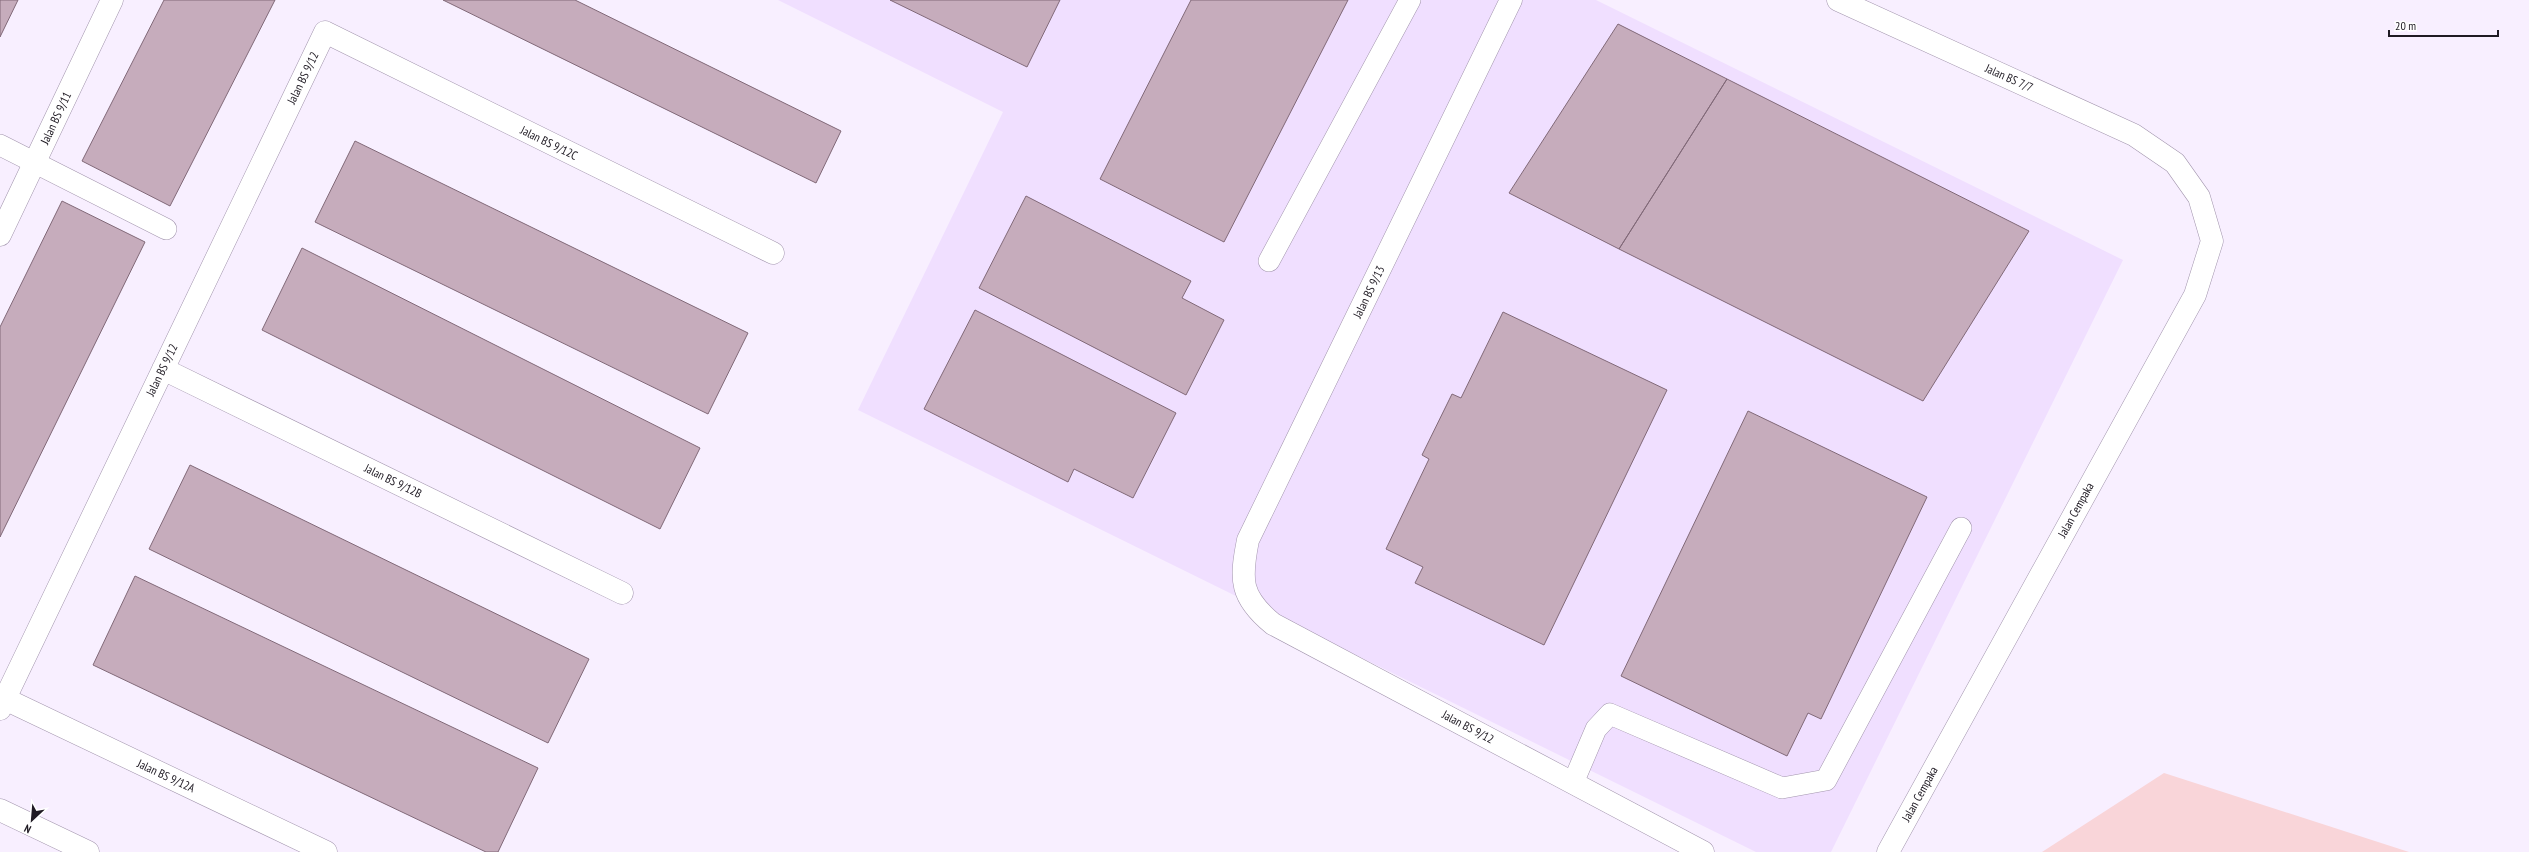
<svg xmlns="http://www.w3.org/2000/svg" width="2529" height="852" font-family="'PT Sans Narrow',sans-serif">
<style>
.built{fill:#f0dfff}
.green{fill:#f9d5d9}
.building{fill:#c6acbc;stroke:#816978}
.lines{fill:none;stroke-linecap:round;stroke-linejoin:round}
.service-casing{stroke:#a295ad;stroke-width:22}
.minor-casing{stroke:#a295ad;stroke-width:23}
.service{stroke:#fff;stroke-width:21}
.minor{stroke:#fff;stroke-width:22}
.labels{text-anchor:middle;stroke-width:3.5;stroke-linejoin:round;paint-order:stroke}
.street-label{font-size:12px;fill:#1f1a23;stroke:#fff}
</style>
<rect width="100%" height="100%" fill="#f8efff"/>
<path class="built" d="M778,0H1596L2123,260L1831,852H1756L858,410L1003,112Z"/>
<path class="green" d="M2164,773L2409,852H2042Z"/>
<path class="building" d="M0,0H18L0,37Z
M164,0H275L170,206L82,161Z
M443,0H575L841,131L816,183Z
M890,0H1060L1027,67Z
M1191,0H1348L1224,242L1100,179Z
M1618,24L1727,79L1619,249L1509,193Z
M1727,79L2029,231L1923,401L1619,249Z
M355,141L748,333L708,414L315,222Z
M1026,196L1191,281L1182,298L1224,320L1186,395L979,288Z
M62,201L145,242L0,537V327Z
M302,248L700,448L660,529L262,330Z
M975,310L1176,413L1133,498L1074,469L1068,482L924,409Z
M1503,312L1667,390L1544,645L1415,583L1423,567L1386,549L1429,459L1422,455L1452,394L1461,398Z
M1748,411L1927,497L1821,719L1808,713L1787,756L1621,676Z
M190,465L589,659L548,743L149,549Z
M135,576L538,768L498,852H486L93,665Z"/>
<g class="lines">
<defs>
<path id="service" d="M0,145L166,229
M1269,261L1410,0
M1573,783L1596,729L1610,714L1782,788L1826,780L1961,528"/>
<path id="minor" d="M1511,0L1248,540C1240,580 1240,597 1273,624L1703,852
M1838,0L2134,135L2175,163L2199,197L2212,241L2195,295L1888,852
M0,235L112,0
M163,369L622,593
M5,699L326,852
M0,709L325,32L773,253
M0,810L88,852"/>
</defs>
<use href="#service" class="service-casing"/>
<use href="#minor" class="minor-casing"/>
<use href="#service" class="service"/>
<use href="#minor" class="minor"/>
</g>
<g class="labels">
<g class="street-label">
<text transform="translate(303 78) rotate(-64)" y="4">Jalan BS 9/12</text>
<text transform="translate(2009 78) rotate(24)" y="4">Jalan BS 7/7</text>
<text transform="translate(56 118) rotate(-65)" y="4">Jalan BS 9/11</text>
<text transform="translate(549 143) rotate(26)" y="4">Jalan BS 9/12C</text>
<text transform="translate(1369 292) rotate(-64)" y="4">Jalan BS 9/13</text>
<text transform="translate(162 370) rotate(-64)" y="4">Jalan BS 9/12</text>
<text transform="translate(393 481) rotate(26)" y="4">Jalan BS 9/12B</text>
<text transform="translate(2076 510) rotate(-61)" y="4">Jalan Cempaka</text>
<text transform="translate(1468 727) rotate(28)" y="4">Jalan BS 9/12</text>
<text transform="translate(166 776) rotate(25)" y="4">Jalan BS 9/12A</text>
<text transform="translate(1920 794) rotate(-61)" y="4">Jalan Cempaka</text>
</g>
</g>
<g transform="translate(32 820) rotate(206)" stroke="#ffffff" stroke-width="3" paint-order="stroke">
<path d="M0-3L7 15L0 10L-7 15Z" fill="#1f1a23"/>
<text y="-6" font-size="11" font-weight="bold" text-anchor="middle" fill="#1f1a23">N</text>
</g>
<path d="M2389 30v6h109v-6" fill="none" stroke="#1f1a23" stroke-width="2"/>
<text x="2395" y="30" font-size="12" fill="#1f1a23" stroke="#ffffff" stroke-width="3" paint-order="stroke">20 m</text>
</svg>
